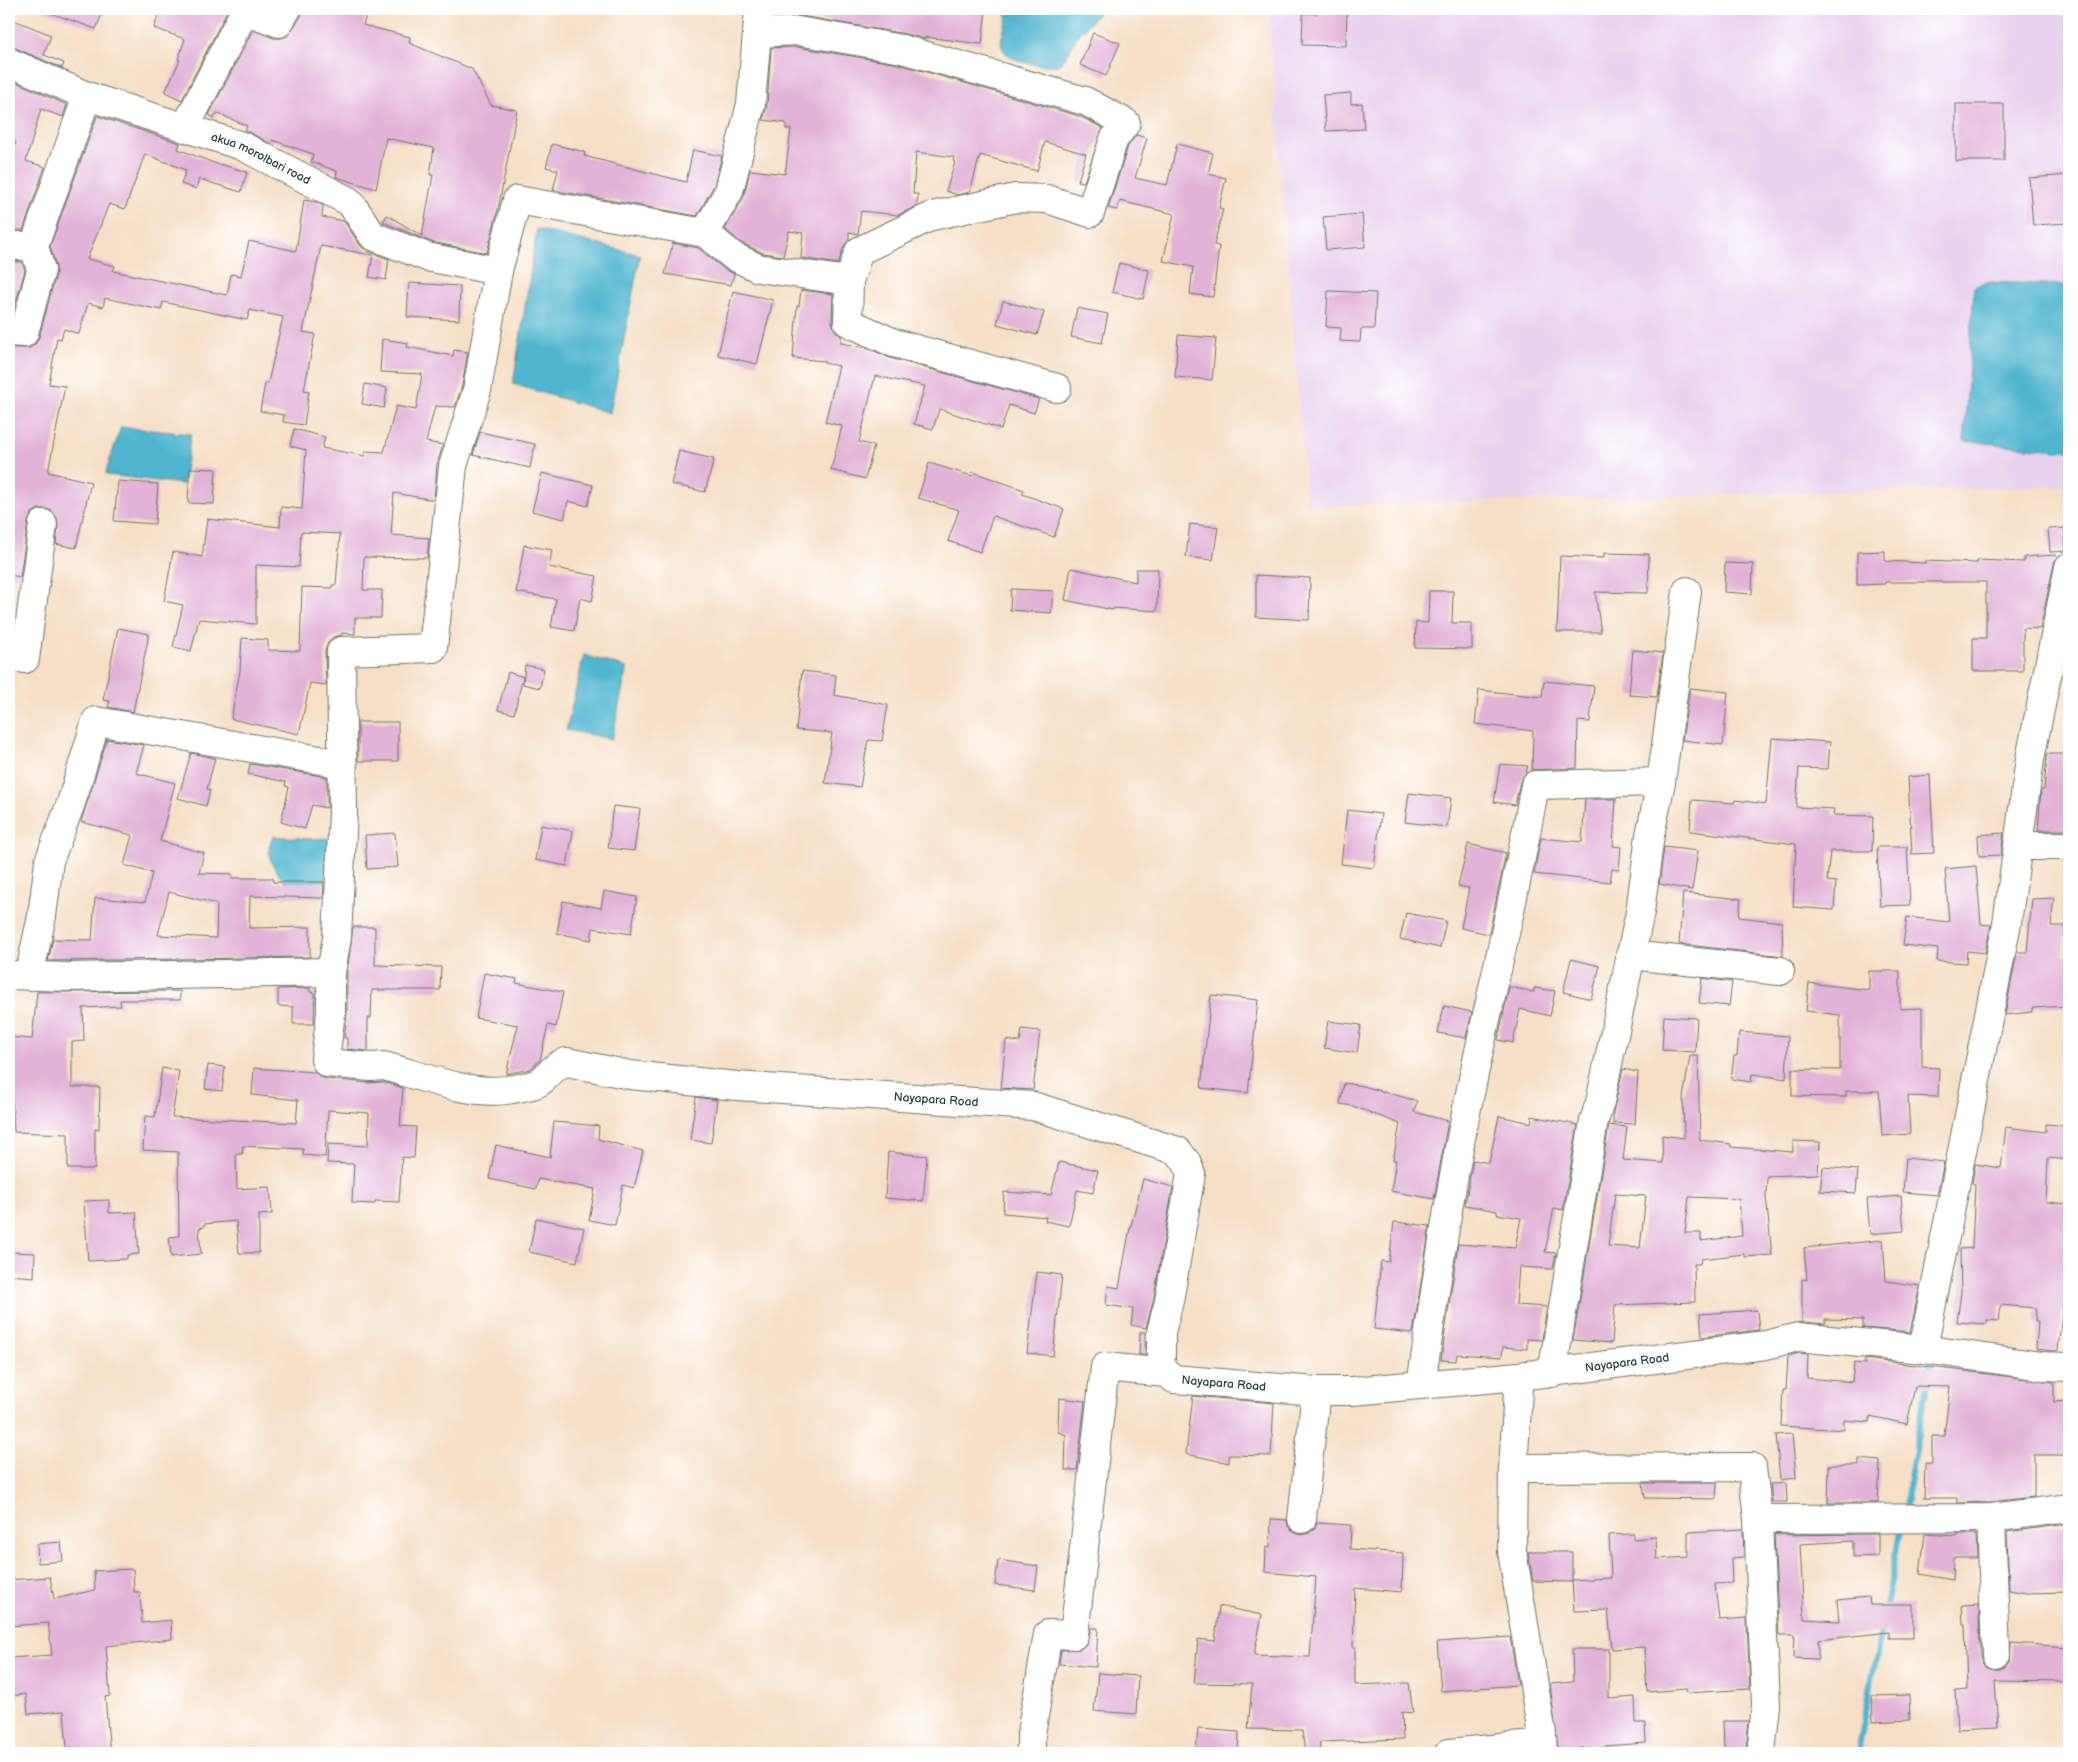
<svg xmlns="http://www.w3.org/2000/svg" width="2078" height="1762" font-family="'Balsamiq Sans',sans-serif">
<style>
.built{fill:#e8d2ee}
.water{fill:#50b5cf;stroke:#387982}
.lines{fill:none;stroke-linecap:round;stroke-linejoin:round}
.stream{stroke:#50b5cf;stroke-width:6}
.building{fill:#e2b2d7;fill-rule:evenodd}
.minor-casing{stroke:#6a7667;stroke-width:30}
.minor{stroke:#fff;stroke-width:28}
.labels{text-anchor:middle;stroke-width:4;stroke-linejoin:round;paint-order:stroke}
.street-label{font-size:12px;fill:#1f3d34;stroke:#fff}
</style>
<rect width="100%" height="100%" fill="#fff"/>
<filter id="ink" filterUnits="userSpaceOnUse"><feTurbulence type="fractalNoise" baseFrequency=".02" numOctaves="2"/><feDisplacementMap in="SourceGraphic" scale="10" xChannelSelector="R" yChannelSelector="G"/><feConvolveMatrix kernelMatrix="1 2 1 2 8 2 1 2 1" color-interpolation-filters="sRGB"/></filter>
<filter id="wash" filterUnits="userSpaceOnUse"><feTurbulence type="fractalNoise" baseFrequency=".0096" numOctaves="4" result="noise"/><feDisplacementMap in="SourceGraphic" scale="20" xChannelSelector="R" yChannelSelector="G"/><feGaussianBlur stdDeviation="1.12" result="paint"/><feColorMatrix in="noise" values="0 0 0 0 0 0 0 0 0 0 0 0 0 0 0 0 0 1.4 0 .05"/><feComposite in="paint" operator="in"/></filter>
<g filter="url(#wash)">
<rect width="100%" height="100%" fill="#f6dfc6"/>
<path class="built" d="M1268,9H2069V486L1307,506Z"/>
<path class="water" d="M1006,9H1102L1076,38L1068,54L1059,65C1043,66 1004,65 1001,43C1001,35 1005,28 1006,21C1007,17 1006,12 1006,9Z
M537,229L640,255L610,413L513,384Z
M1987,282L2069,285V451L1964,441L1974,287Z
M121,427L191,434L183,484L107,475L106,471Z
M584,655L627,668L612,739L566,730Z
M274,836L311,839L327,838C335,858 331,867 322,886L296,893C281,878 259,857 274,836Z"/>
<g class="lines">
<path class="stream" d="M1904,1511L1932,1356
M1885,1612L1901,1526
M1858,1753L1882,1627"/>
</g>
<g id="blocks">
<path class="building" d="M46,9H104L96,29L45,11Z
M160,9H228L182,100L165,92L180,60H178L185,39L154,28Z
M303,9H368L363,25L410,37L409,43L472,69L491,105L517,110L499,205L487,253L431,242L383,222L387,215L422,236L433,175H430L434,148L386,138L376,189L336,177L337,171L311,162L313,154L272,140L271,144L245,130L247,126L217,113L214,118L209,115L253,30L274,38H281L287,36L301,17Z
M774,9H986L982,44L925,37V39L905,34L801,16L774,17Z
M1316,9H1347L1346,46L1302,45L1303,13L1316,14Z
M9,18L51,35L44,55L64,63L62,68L15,48L9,47Z
M1093,33L1120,43L1106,76L1080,65Z
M797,47L899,64L1079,116L1103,128L1084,182L1078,181L1086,154L1045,142L1037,171L980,155L970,192L958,195L946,191L955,162L953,161L954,157L916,152L913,194H918L917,206L898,215L861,211L858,234L849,232V240L844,246L838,264L801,258L803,233L789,231L783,256L763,253L741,243L725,229L743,199L750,170L785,174L791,129H786V123L763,120L767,105L771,48Z
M9,79L67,105L63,117L41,109L26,161L45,167L23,230H9V166L16,142L9,140Z
M1351,93V104L1362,103L1364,129L1326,131L1323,95Z
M1956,104H2004V161H1956Z
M97,116L180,143L178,149L219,165V164L247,172L241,192L199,179L196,189L181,184L186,170L145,154L125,209L109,204L87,259L115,266L113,271L227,295L231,274L241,276L249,241L296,251L304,200L316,202L323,206L322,217L344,221L360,245L367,251L389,259L386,280L369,277L373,255L321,246L303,332L315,334L304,390L309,391L304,425L283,422L284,415L260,411L265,383H268L283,317L250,310L247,320L163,302L161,310L105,298L103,307L88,303L79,334L64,329L61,339L57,338L49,384L65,386L48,472L91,482L76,548L56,544L58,526L57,518L52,511L46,509H38L31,514L28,522L20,577L9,575V348H30L35,344L39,337L56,274V266L50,246Z
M1136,135L1147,138L1135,178L1167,185L1177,144L1213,153L1208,174L1226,178L1219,208L1223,209L1214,245L1219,246L1213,297L1190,294L1193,267L1163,261L1174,214L1120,201L1117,210L1108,208L1128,146Z
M552,144L585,152L584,156L686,182L693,150L722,156L714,185L697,216L553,190L558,170L546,167Z
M2069,175V223L2033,225L2029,178Z
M1362,214L1365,247L1326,250L1323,217Z
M673,243L698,248L723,268L734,274L731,285L665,274Z
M9,262H22L25,270L12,317H9Z
M1119,263L1149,270L1143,299L1112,292Z
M409,283L460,286L459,320L407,317Z
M801,290L833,294L832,322L835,330L841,336V343L868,348L890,358L1039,399L1034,413L1009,405L1001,429L939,409L933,429L914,424L925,386L875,376L859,442L874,446L865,479L831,470L842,426L825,422L839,366L824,363V361L793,358L797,306H799Z
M733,291L773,300L757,364L718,355Z
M1328,291L1376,293L1374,329H1361L1360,342L1340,341L1341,328L1326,327Z
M1003,301L1044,312L1037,335L997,324Z
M1077,308L1108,314L1102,343L1071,337Z
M1178,335L1216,338L1212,380L1175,377Z
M382,339L408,343L407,347L453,356L454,350L468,352L462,386L455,407L435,406L426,442L443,445L437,464L434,500L394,493L391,535L429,538L427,558L364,557L363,590H382L381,618H355V634L342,633V635L333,637L328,643L325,651L326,685L310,683L299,734L231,719L240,671L242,638L268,640V650L300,651L302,587L332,588V585H336L340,534L301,532L299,567L256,565V624L199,619L191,651L173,647L183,605L164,601L173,552L202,557L207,519L280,527L281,507L302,509L306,450L290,446L294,429L325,437L322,448L365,456V451L384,452L396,406L416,410L422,374L380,372Z
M365,384L387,388L384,408L362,404Z
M480,432L535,444L530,468L473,455Z
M679,451L714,459L705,492L671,484Z
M929,463L972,476L973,472L1024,490L1022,494L1064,509L1054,537L993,516L980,552L948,541L959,510L918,498Z
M190,468L216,469L214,504L188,503Z
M542,473L593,485L588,506L568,501L564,519L532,511Z
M118,481L158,484L155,524L114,521Z
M1190,524L1218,527L1213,560L1186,557Z
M2064,528L2066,551L2050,552L2048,529Z
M524,545L552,550L549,567L597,576L592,601L580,598L574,631L551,627L556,599L516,592Z
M1885,551V561L1925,563V561L1977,563L1978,560L2024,562V557L2056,555L2040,629L2023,628V671H1973V638H1986V582H1885V584L1857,585V552Z
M1604,553L1649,554L1648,593L1595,592L1601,632H1557L1560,556L1604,558Z
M1725,563L1753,564L1752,594L1724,592Z
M1071,568L1136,582V569H1158L1157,611L1114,608L1113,610L1065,600Z
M1256,575L1310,578L1309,620L1256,617Z
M1011,589L1053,591L1051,613L1010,610Z
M1429,591H1453L1452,623H1472V649L1415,648L1416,622L1428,623Z
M118,628L149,634L133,712L108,707L110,701L103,700Z
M1633,650L1663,653L1657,697L1629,695Z
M525,665L544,669L540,688L523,684Z
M802,671L836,675L834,695L888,705L882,741L868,740L860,787L825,783L832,733L796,730Z
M508,672L523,677L514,714L498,710Z
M1544,681L1594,686L1590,722L1578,721L1577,768L1532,770L1533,731L1475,724L1479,690L1542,697Z
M1690,688L1728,692L1723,745L1682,740Z
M358,722H398V761H358Z
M1772,738L1830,742L1828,769L1799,768L1796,807L1834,809L1833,815L1873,816L1872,851H1830L1827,881L1836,882L1834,910L1793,907L1796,844L1690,831L1692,800L1734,803L1735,800L1766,804Z
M107,739L144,745L136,773L175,783L160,841L204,853L199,873L232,874V878H273V882H324L323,898L250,896L249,928L310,927V957L48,961L53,939L92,940L95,898L145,902L152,873L124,865L132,835L81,822ZM169,892L217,904L216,938L158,935Z
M191,753L215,758L207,789L210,790L206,806L178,798Z
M2047,754H2069V830H2038L2041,790H2044Z
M250,764L327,777V808L312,805L305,829L281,822L289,787L285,786L286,782L248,774Z
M1500,764L1528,766L1526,772L1520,782L1515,805L1494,802Z
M1930,775L1934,853L1912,854L1908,777Z
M1409,793L1451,798L1447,827L1405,822Z
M1585,799H1616L1613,846L1621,847L1619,870L1612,869L1610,882L1534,874L1541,838L1582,842Z
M613,806L640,809L634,851L608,848Z
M1347,810L1381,814L1374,868L1341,864Z
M541,825L573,831L567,866L535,860Z
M395,833L398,867L367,869L365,835Z
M2004,833L2001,855L1979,856L1978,835Z
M1468,844L1506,853L1489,934L1461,928L1469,888L1458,886Z
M1664,847L1698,851L1692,890L1659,884Z
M1877,847H1907L1910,905L1880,906Z
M1976,866L1981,924L1991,925L1985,953L1967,951L1966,963L1937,961L1938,949L1903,945L1907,917L1949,922L1945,869Z
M604,891L637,897L631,934L593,928L591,940L557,933L563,901L601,908Z
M1683,893L1741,899L1739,917L1782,922L1783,956L1679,944Z
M2054,898L2051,926H2065L2063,956H2069V1006L2032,1008V1012L2005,1015L2017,952H2027L2032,899Z
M1406,913L1446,921L1440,948L1400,939Z
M353,927H375V965L441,967L440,990H372L371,1018H368V1051L347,1049V1038H344L347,1013V973Z
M1571,959L1600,966L1591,999L1563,992Z
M1869,971H1900V1009L1922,1008V1067L1939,1068L1938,1097L1908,1096L1910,1134L1882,1136L1879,1091H1846V1097L1792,1096V1069L1840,1070V1015L1806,1011L1809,983L1869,990Z
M484,973L517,979L516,983L563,992L556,1027L548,1025L540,1060L530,1069L506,1074L518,1025L476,1018Z
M1702,978L1732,982L1729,1006L1699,1003Z
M1509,987L1534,992V988L1555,991L1550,1016L1520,1009L1513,1043L1498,1040Z
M310,988V992L315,993L314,1024H293V1007L278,1006V989Z
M180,991V1000H120L121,1006L83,1008L84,1041L72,1042V1087H100L99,1129H95V1169H68V1134L14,1132L11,1081H9V1037L32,1039L37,992Z
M1211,995L1258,1000L1248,1093L1201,1088Z
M1444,1006L1472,1012L1466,1038L1438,1033Z
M1664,1016L1697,1018L1695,1052L1662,1050Z
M1328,1021L1361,1025L1357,1053L1324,1048Z
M1022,1029L1040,1031L1033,1090L1001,1088L1006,1040L1020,1042Z
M1739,1032L1788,1036L1786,1079L1752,1074L1751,1082L1731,1079L1734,1056H1737Z
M1690,1056H1698L1700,1140L1731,1144V1147L1793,1152V1141L1820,1142L1818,1174L1767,1176L1766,1196L1772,1255L1745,1257L1744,1254L1701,1259L1700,1264H1694L1695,1302L1615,1305L1612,1343L1573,1340L1609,1125L1627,1127L1623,1160L1663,1163L1662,1135L1684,1138L1683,1098ZM1615,1194L1646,1196L1640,1248L1608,1246ZM1689,1197L1739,1199L1742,1236L1701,1241V1233H1685Z
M208,1065L225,1067L222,1091L205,1089Z
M162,1068L179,1071L172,1117L296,1123L298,1100L252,1095L254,1068L315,1072L319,1076L326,1079L370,1083L382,1082L403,1088L400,1126L416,1127L414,1158L402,1157L399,1202L375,1201V1204L352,1203L354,1164L327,1163L328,1144L368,1146L369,1113L328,1110L325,1157L303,1155V1149L243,1146L242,1154H236L237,1189L270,1187L272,1214L259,1215V1253H239L236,1221L204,1224V1227L199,1228L201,1254L171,1257L169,1237L179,1236L178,1152L143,1150L145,1116L155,1117Z
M1623,1069L1638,1072L1635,1124L1613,1123V1112Z
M1344,1083L1363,1086L1417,1101L1414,1112L1448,1121L1434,1199L1391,1191L1396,1160H1393L1400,1124L1353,1106L1340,1104Z
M696,1097L717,1100L711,1143L690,1140Z
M1499,1116L1531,1123L1532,1116L1578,1125L1563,1210L1554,1208L1545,1252L1556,1253L1553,1269L1519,1267L1516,1305L1547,1307L1542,1340L1527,1339V1349L1503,1347L1502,1357L1457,1354L1456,1361L1441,1360L1458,1244L1515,1248L1521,1218L1497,1214V1211L1465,1205L1473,1160L1489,1163Z
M554,1122L599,1126L598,1139L643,1151L634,1188L623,1185L615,1225L589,1220L595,1189L538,1179L536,1189L489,1179L496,1145L550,1157Z
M2046,1124L2069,1126V1160L2048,1158L2046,1202L2069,1204V1303H2063L2058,1350L2054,1351L2036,1349L2038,1322H2035L2036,1308L2001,1305L1999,1321L1987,1320V1324L1957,1322L1961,1292L1960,1249L1972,1248L1975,1184L1972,1183L1975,1164L2001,1168L2006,1127L2046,1132Z
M888,1152L927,1156L923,1201L885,1198Z
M1906,1158L1944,1162L1937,1195L1903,1192Z
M1059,1162L1098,1170L1093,1193L1077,1190L1069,1226L1045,1221L1046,1217L1003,1213L1004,1192L1051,1195Z
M1823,1167L1858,1170L1856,1193L1820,1191Z
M1143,1179L1173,1187L1154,1298L1146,1328L1131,1325L1133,1309L1106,1305L1108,1286L1119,1288L1129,1233Z
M1901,1196L1904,1231L1870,1234L1867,1199Z
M109,1200V1213L136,1212L139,1254L127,1255V1259L88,1261L84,1201Z
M536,1218L584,1228L577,1262L529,1252Z
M1394,1222L1430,1226L1413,1333L1374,1329L1381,1261L1389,1262Z
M1883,1240L1886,1281L1920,1286L1910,1332L1863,1328V1320L1825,1319V1324L1802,1322V1279L1807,1280L1804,1248Z
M9,1252L35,1253L34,1277L9,1275Z
M1037,1272L1062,1275L1053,1356L1027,1353Z
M1757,1310L1759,1330L1702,1337L1700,1314Z
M1140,1332H1145V1355H1139Z
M1799,1353L1808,1354L1807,1378L1852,1382L1854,1363L1865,1364V1359L2054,1382V1402L2069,1401V1455H2034V1497L1990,1502L1957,1503V1498H1924L1925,1463L1932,1464V1436H1944L1950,1387L1915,1386L1907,1424L1870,1416V1422L1844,1420V1430L1781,1426L1783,1390H1786L1788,1356Z
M1193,1396L1274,1403L1271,1456L1229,1455V1463L1186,1454Z
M1059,1398L1085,1401L1077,1470H1065L1066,1435L1058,1432Z
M1792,1434L1796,1478L1780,1480L1776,1435Z
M1859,1459L1880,1461L1878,1503H1828L1829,1465H1859Z
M1643,1483H1717L1716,1499L1645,1498Z
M1786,1483L1787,1502H1772L1770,1484Z
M1271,1519L1287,1520L1288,1526L1292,1531L1301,1535L1309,1533L1314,1529L1317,1523L1351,1525L1350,1549L1403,1553L1402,1592L1355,1588L1353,1647H1355V1685L1409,1683L1413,1713L1402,1712L1403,1739L1320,1742L1319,1753H1305L1302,1730L1248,1729L1252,1684L1194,1683L1198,1639L1215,1641L1219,1606L1262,1615L1254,1655L1310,1657L1316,1577L1265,1572L1266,1547L1270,1548Z
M2069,1524V1592L2026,1593L2009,1590L2007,1532Z
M1743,1529L1744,1557L1731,1558L1732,1583L1715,1584L1719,1620L1747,1618L1750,1689L1687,1693L1686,1689L1647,1692L1644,1647L1612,1649L1608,1610L1574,1611L1572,1580L1611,1578L1609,1535L1634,1534V1539L1656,1537L1657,1559L1688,1557V1532Z
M1878,1534V1556L1853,1557V1541L1800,1544L1804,1619L1839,1621L1837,1600L1869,1597L1870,1605H1913V1638H1889V1632L1818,1640V1659L1793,1658L1794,1635H1779L1774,1535Z
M1925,1534L1957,1536V1534H1976L1977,1558H1953L1952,1580L1920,1574Z
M61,1542L63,1561L38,1563L37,1544Z
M1528,1552H1572V1582L1533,1581Z
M998,1560L1038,1566L1035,1590L995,1585Z
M133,1569L134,1592H140L142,1623L171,1620L172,1639L106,1646L110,1696L105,1697L110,1753H75V1748H67L64,1711L28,1714L26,1694L9,1696V1658L52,1655L48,1623L9,1626V1580L50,1577L54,1599L95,1590L94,1571Z
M1979,1604L1980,1655L1983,1663L1988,1668L1997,1670L2005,1667L2010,1661L2011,1643L2069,1647V1682L1995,1681L1998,1727L1957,1729L1955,1691L1967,1690L1965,1625H1963L1962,1605Z
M1091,1628H1098L1096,1667L1059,1664L1061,1650L1080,1649L1086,1644Z
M1510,1637L1518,1685L1441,1691L1437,1642Z
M1572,1649H1609V1699L1635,1697L1636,1723H1645L1646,1743L1605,1746V1751L1584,1752V1748L1558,1750L1550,1684L1573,1682Z
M1098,1673L1138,1676L1136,1714L1094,1711Z
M1909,1695L1910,1720L1873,1722L1872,1696Z
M1723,1721H1749L1746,1750H1724Z
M1198,1729L1239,1732L1238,1753L1196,1752Z"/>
</g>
</g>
<g filter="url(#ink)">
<use href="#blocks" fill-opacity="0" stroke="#6a7667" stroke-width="1"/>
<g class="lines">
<defs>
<g id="minor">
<path id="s1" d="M759,9L751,104L729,191L705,233L517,200L498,271L477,390L453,466L433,648L341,651L343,812L337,938L331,972V1013L325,1059L327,1063L371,1067L384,1066C421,1076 468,1095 506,1090C515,1089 524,1087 532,1085C547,1082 552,1064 567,1062L630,1075L737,1086L1033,1106L1178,1151L1187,1163L1191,1174L1169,1301L1161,1332V1365L1166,1373L1174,1379L1316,1391H1353L1519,1376L1766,1345L1798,1337L1923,1349L2041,1366L2069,1367"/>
<path d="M757,33L798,31L902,49L1085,101L1126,123L1114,139L1090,213L1047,199L1016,198L932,216L859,251L849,281"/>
<path id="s2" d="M9,62L87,96L242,146L350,202L373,236L427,257L498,271"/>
<path d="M185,128L245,10L279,23L287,9"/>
<path d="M705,233L733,256L758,268L849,281L848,322L894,343L1057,388"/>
<path d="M9,246H34"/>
<path d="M9,332L24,333L41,270L34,246L87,96"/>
<path d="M9,656L25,659L43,524"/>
<path d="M2019,846H2069"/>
<path d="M1630,955L1780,971"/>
<path d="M9,975L69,977L331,972"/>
<path d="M29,976L42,916L49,861L71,803L96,721L343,764"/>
<path d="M1923,1349L2007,923L2030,759L2069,567"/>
<path d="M1552,1373L1594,1121L1600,1102L1640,912L1650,835L1661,782"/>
<path d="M1519,1376L1513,1468L1512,1551L1542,1734L1543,1753"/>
<path d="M1421,1385C1435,1292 1448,1199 1467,1108C1489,1000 1516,894 1535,785L1661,782L1687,591"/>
<path d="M1513,1468L1752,1467L1758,1519L1766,1705L1761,1753"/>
<path d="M1991,1518L1996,1654"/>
<path d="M1302,1519L1316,1391"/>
<path d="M1758,1519L1991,1518L2069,1508"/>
<path d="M1031,1753V1734L1048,1634L1074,1635L1105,1367L1166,1373"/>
<path d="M1449,1753L1542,1744"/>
</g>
</defs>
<use href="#minor" class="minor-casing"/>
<use href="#minor" class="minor"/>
</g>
</g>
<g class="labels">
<g class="street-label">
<text dy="4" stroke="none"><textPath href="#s2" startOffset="270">akua morolbari road</textPath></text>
<text dy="4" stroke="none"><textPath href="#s1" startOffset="2010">Nayapara Road</textPath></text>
<text dy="4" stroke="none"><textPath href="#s1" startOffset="2954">Nayapara Road</textPath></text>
<text dy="4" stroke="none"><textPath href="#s1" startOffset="2549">Nayapara Road</textPath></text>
</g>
</g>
<rect width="2078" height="1762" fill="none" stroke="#fff" stroke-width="30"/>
</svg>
